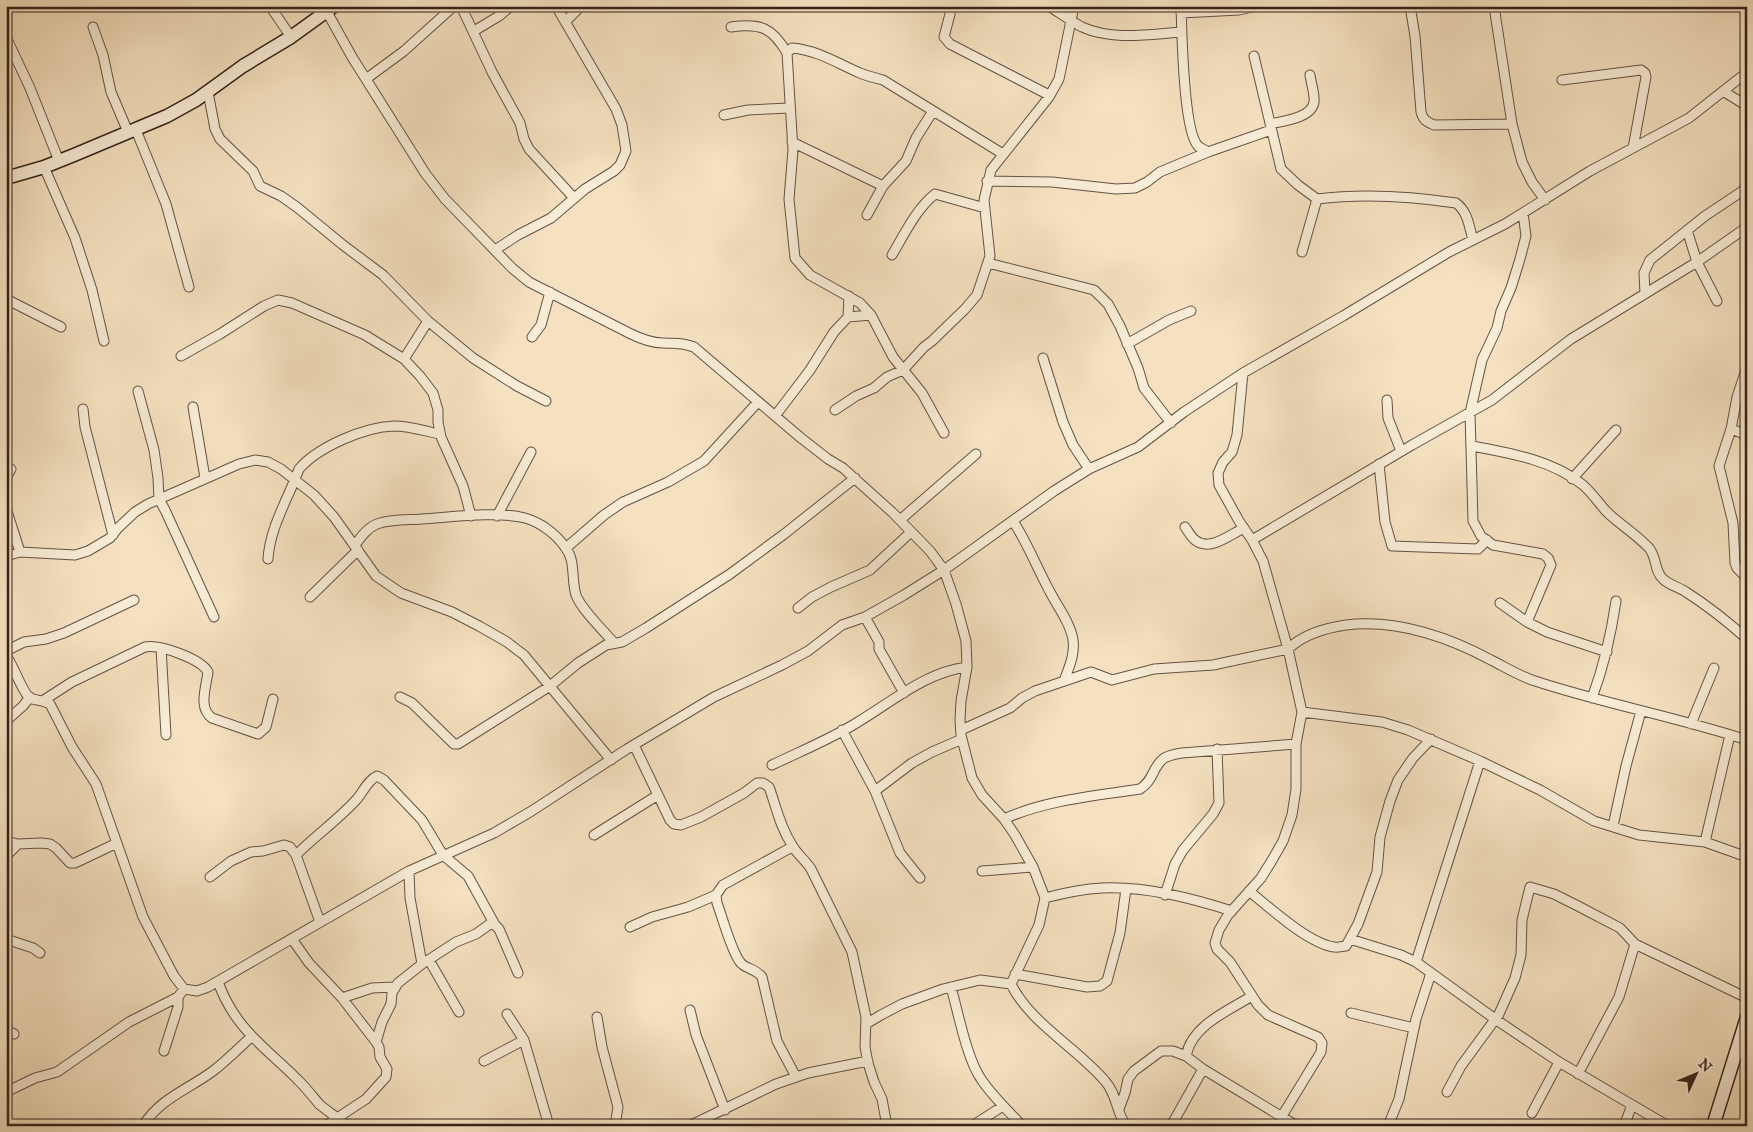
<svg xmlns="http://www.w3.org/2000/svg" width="1753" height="1132" font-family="'IM FELL Great Primer',serif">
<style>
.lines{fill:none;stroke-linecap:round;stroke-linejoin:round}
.street-casing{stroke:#645244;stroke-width:11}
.secondary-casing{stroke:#33231a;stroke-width:15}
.street{stroke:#f8ecd6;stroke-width:9}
.secondary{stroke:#f8ecd6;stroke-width:12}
</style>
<rect width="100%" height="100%" fill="#f5e1c0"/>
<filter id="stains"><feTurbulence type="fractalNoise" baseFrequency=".004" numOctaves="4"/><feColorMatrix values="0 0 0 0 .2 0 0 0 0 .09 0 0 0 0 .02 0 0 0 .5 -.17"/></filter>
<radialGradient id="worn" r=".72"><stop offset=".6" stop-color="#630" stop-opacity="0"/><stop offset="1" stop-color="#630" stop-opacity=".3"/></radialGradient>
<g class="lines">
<defs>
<path id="street" d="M270,6L291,37
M461,6L492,72L520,123L524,139L529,149L574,198
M949,6L950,14L944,37L950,44L1049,95
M1049,6C1060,13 1071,21 1082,27C1113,41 1150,34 1182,32
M1181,6C1182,31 1183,130 1198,146C1200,148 1205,150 1208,152
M1410,6L1415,36L1421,112C1423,120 1427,122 1434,125L1512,124
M1494,6L1512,124L1522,162L1532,182L1545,200
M327,12L352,57L425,173L445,199L512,268L529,282L629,333C639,338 651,343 663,343C677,344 680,342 694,347L801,438L828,459L843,468L893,513L930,551L944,570L956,604L966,641L967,667L961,701L960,720L961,735L972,778L982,795L1004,819L1015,835L1033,867L1045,898L1039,925L1011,984C1030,1023 1077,1048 1105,1081C1117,1094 1116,1112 1126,1126
M1181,13L1239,10L1256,6
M565,22L581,6
M93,27L103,55L111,92L128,132
M731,27C760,23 772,27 787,53
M474,31L499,16L511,6
M6,37L30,88L59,161
M1254,56L1281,169L1298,185L1317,199C1365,193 1409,196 1456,203C1468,212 1469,226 1473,240
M366,79L404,51L454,6
M1562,80L1641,70L1645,73L1646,77L1633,148
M1723,91L1747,106
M208,92L215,129L220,139L253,171L260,186L281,196L298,208L343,245L383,275L428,321L473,358L517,386L546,401
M724,115L748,110L790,108
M1270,124C1283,121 1312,118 1314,102C1315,94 1311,83 1310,75
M136,130L166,204L189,287
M792,142L883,186
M44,167L75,238L92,290L104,341
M987,181L1052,182L1116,189L1135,188L1147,182L1160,172L1208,152L1271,130
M1523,213L1526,236L1520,259L1511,288L1501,311L1497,328L1482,360L1470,413L1473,521L1481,536L1493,545L1543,554L1548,558L1551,565L1527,622
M867,215L883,186L906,161L916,138L933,111
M495,250L518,235L551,218L585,189L614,171L620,165L626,151L622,125L616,109L556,6
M1302,252L1317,199
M892,255C904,235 916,209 935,194L985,208
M988,263L1094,290L1108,304L1120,326L1138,368L1144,388L1171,423
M1645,294L1644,273L1650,260L1705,216L1747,188
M6,297L10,301L61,327
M1717,301L1697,262L1747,227
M848,317L871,315
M532,337L541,325L550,292
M1127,344L1169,320L1191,311
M181,356L220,334L264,306L278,300L292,303L365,335L404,359L420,376L433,393L438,410V422L441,437L463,486L471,516
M1043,358L1063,422L1073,445L1089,469
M404,359L428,321
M1747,367L1737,397L1731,429L1747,435
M1243,373L1237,435L1232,452L1223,462L1218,473L1219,485L1239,521L1252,540
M138,391L154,450L158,478L159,499L165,510L214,617
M1387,400L1388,418L1401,451
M193,407L205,478
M83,409L85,427L113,535
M835,410L856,396L874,388L887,377L903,370L924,347L932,341L965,309L977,295L990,256L984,200L991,170L1049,97L1059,79L1074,6
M775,416L810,370L834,332L848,317L849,296
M1731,429L1719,466L1733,523L1735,563L1737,568L1747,578
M944,433L922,393L893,357L871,315L860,303L810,275L795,258L789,199L793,150L787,53L792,48C817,50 837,63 860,73C867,76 875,78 883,80L1003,154
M1472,446C1510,453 1552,460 1583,485C1592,493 1598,502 1606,511C1619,524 1636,534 1649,548C1657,557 1654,571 1663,579C1669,585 1679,587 1686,592C1708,606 1728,622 1747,639
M1379,464L1385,522L1392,546L1478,549L1487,540
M6,478L11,469
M1572,479L1616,430
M6,508L20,552
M497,516L531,452
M900,520L976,454
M1013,521C1028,544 1036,566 1049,590C1057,606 1070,622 1073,640C1075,655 1069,667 1064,681
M1185,527C1188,531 1191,537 1195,540C1210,552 1229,535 1244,528
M355,545C361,537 367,528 377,524C390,519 408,520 422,519C453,517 496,511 525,518C540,522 556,534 565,547C576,560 571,579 576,595C581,609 603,630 614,643
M566,548L604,515L623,502L668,482L704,461L758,402
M6,556L20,552L75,555L88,551L110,538L118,528L135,512L148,504L239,464L255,460L268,462L281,469L314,495L334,517L376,576L401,593L452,612L479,626L507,642L524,655L611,760
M268,559C270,527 288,499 299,469C318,447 364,427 394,426C409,426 425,431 440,434
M310,597L358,550
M1500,603L1527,622L1547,632L1607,652
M798,608L812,597L831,587L870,570L911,532
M865,617L879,642V649L904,693
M161,648L166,735
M6,651L24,642L46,639L64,633L134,600
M6,655C12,663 24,695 30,698C37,701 43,700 50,704L72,747L96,784L143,917L174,976L184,989L197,991L208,987L409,871L494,833L530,812L627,749L714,697L782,665L808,651L842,625L865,617L904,595L944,570L1054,491L1089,469L1138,447L1184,412L1243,373L1343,316L1449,252L1505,224L1590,171L1689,118L1741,77L1747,75
M400,697L412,703L454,744H458L550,686L578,663L606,645L622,642L646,628L730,574L783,535L855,478
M1592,698C1604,666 1611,635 1616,601
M44,700L72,682L145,647C160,644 201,659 208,672C206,688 198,708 212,718L258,734L266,727L273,699
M1302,712L1382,722L1408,730L1480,761L1540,790L1594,821L1639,835L1705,842L1747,857
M6,721L23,706L30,697
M1691,724L1714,668
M842,730L875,791L900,853L920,878
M961,730L1010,708L1022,698L1035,691L1091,672L1112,680L1154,669L1213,665L1288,649L1263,561L1252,540L1412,445L1492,400L1571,339L1697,262L1687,230
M634,745L670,820L674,824L681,825L701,817L744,793L757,783H763L769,787C776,806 780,827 792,845C796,853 806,861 811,869L852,952L866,1017L865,1047L868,1063L874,1082L882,1099L887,1126
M772,765C801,751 831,739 858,722C893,701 926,672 967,667
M875,791L912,763L932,752L962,739
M1004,819C1046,800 1095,796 1140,789C1154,780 1152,768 1163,759C1168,755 1176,754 1182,753L1296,744
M1613,826L1626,766L1641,711
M594,835L658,795
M6,841L18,844L41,843L50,844L56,848L70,863H75L117,843
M1705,842L1730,735
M792,847L723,885L716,895L717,903C723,919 731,950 740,962C745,969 755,968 762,977L777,1041L796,1077
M296,855C316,835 338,820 357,799C363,792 368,780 377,776L384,780L422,820L443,855L468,876L495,925
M6,856L18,844
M409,871L410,898L422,964
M982,871L1033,867
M210,877L231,861L251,852L263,851L284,845L290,847L296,855L320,922
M1249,891C1270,908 1308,943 1334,947C1338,948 1342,946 1346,946L1358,924L1377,872L1380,837L1390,801L1398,780L1413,758L1431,739
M1165,895L1175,864L1183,850L1213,814L1219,803L1217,749
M1045,898C1064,893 1083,889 1102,888C1145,886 1191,898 1232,911
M630,927L652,917L688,907L716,895
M6,939L33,948L40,953
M292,939L309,963L342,998L376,1042
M1350,939L1401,955L1416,962L1495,1019L1559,1062L1668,1126
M429,960L459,1012
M1416,962L1480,761
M1015,974L1087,987L1100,986L1107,981L1120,933L1126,889
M218,982C236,1031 266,1047 300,1082C307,1089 313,1097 320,1105C329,1112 339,1119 348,1126
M951,987C958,1012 967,1059 981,1079C992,1096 1008,1110 1022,1126
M342,998L372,988L394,987
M690,1010L696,1035L725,1110
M1351,1013L1414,1028
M597,1017L602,1047L618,1107L615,1126
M866,1024L881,1015L902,1004L943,989L980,980L1011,984
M6,1030L14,1034
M524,1040L549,1126
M164,1051L178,1007V997
M1186,1056C1192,1025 1228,1011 1252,996
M484,1061L524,1040L507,1014
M1578,1074L1619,997L1635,944
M6,1092L35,1078L57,1072L129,1022L178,997L184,989
M1447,1092L1461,1066L1499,1014L1515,978L1521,955L1522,920L1530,887L1554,894L1578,906L1620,928L1635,944L1747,998
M1119,1109L1125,1093L1128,1079L1134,1071L1161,1051H1173L1186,1056L1203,1069
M1532,1113L1559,1062
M1282,1116L1321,1052L1322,1043L1318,1037L1268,1015L1258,1005L1230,962L1217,949L1215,943L1219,930L1228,915L1261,878L1271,862L1283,841L1292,815L1296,789V744L1302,712L1288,649C1304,634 1325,628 1346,625C1397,619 1446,636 1491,660C1505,667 1519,676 1535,681C1605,704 1677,717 1747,740
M143,1126C159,1099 189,1089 213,1071C226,1061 239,1048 251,1037
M325,1126L366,1099L386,1077L387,1069L380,1057L379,1047L376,1042L382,1022L391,1004L392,993L398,983L422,964L456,942L476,934L490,924L495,925L499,929L518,973
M689,1126L776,1084L808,1073L868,1061
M972,1126L1003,1106
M1171,1126L1203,1069L1297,1126
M1388,1126L1399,1099L1416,1019L1431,973
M1624,1126L1632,1105"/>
<path id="secondary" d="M6,178L44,167L74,155L167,116L196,100L243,66L291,37L334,6
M1713,1126L1747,1017"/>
</defs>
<use href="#street" class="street-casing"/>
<use href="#secondary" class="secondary-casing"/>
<use href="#street" class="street"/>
<use href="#secondary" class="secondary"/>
</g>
<rect width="1753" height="1132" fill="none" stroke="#f5e1c0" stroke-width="25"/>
<rect x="8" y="8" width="1738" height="1117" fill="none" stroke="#33231a" stroke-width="2.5"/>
<rect x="12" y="12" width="1728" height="1107" fill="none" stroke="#33231a"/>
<g transform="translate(1696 1074) rotate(46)" stroke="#f8ecd6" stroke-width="4" paint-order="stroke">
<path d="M0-4L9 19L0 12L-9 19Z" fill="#33231a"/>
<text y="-8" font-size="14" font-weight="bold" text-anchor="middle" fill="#33231a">N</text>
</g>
<rect width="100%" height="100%" filter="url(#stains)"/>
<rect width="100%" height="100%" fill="url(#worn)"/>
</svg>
